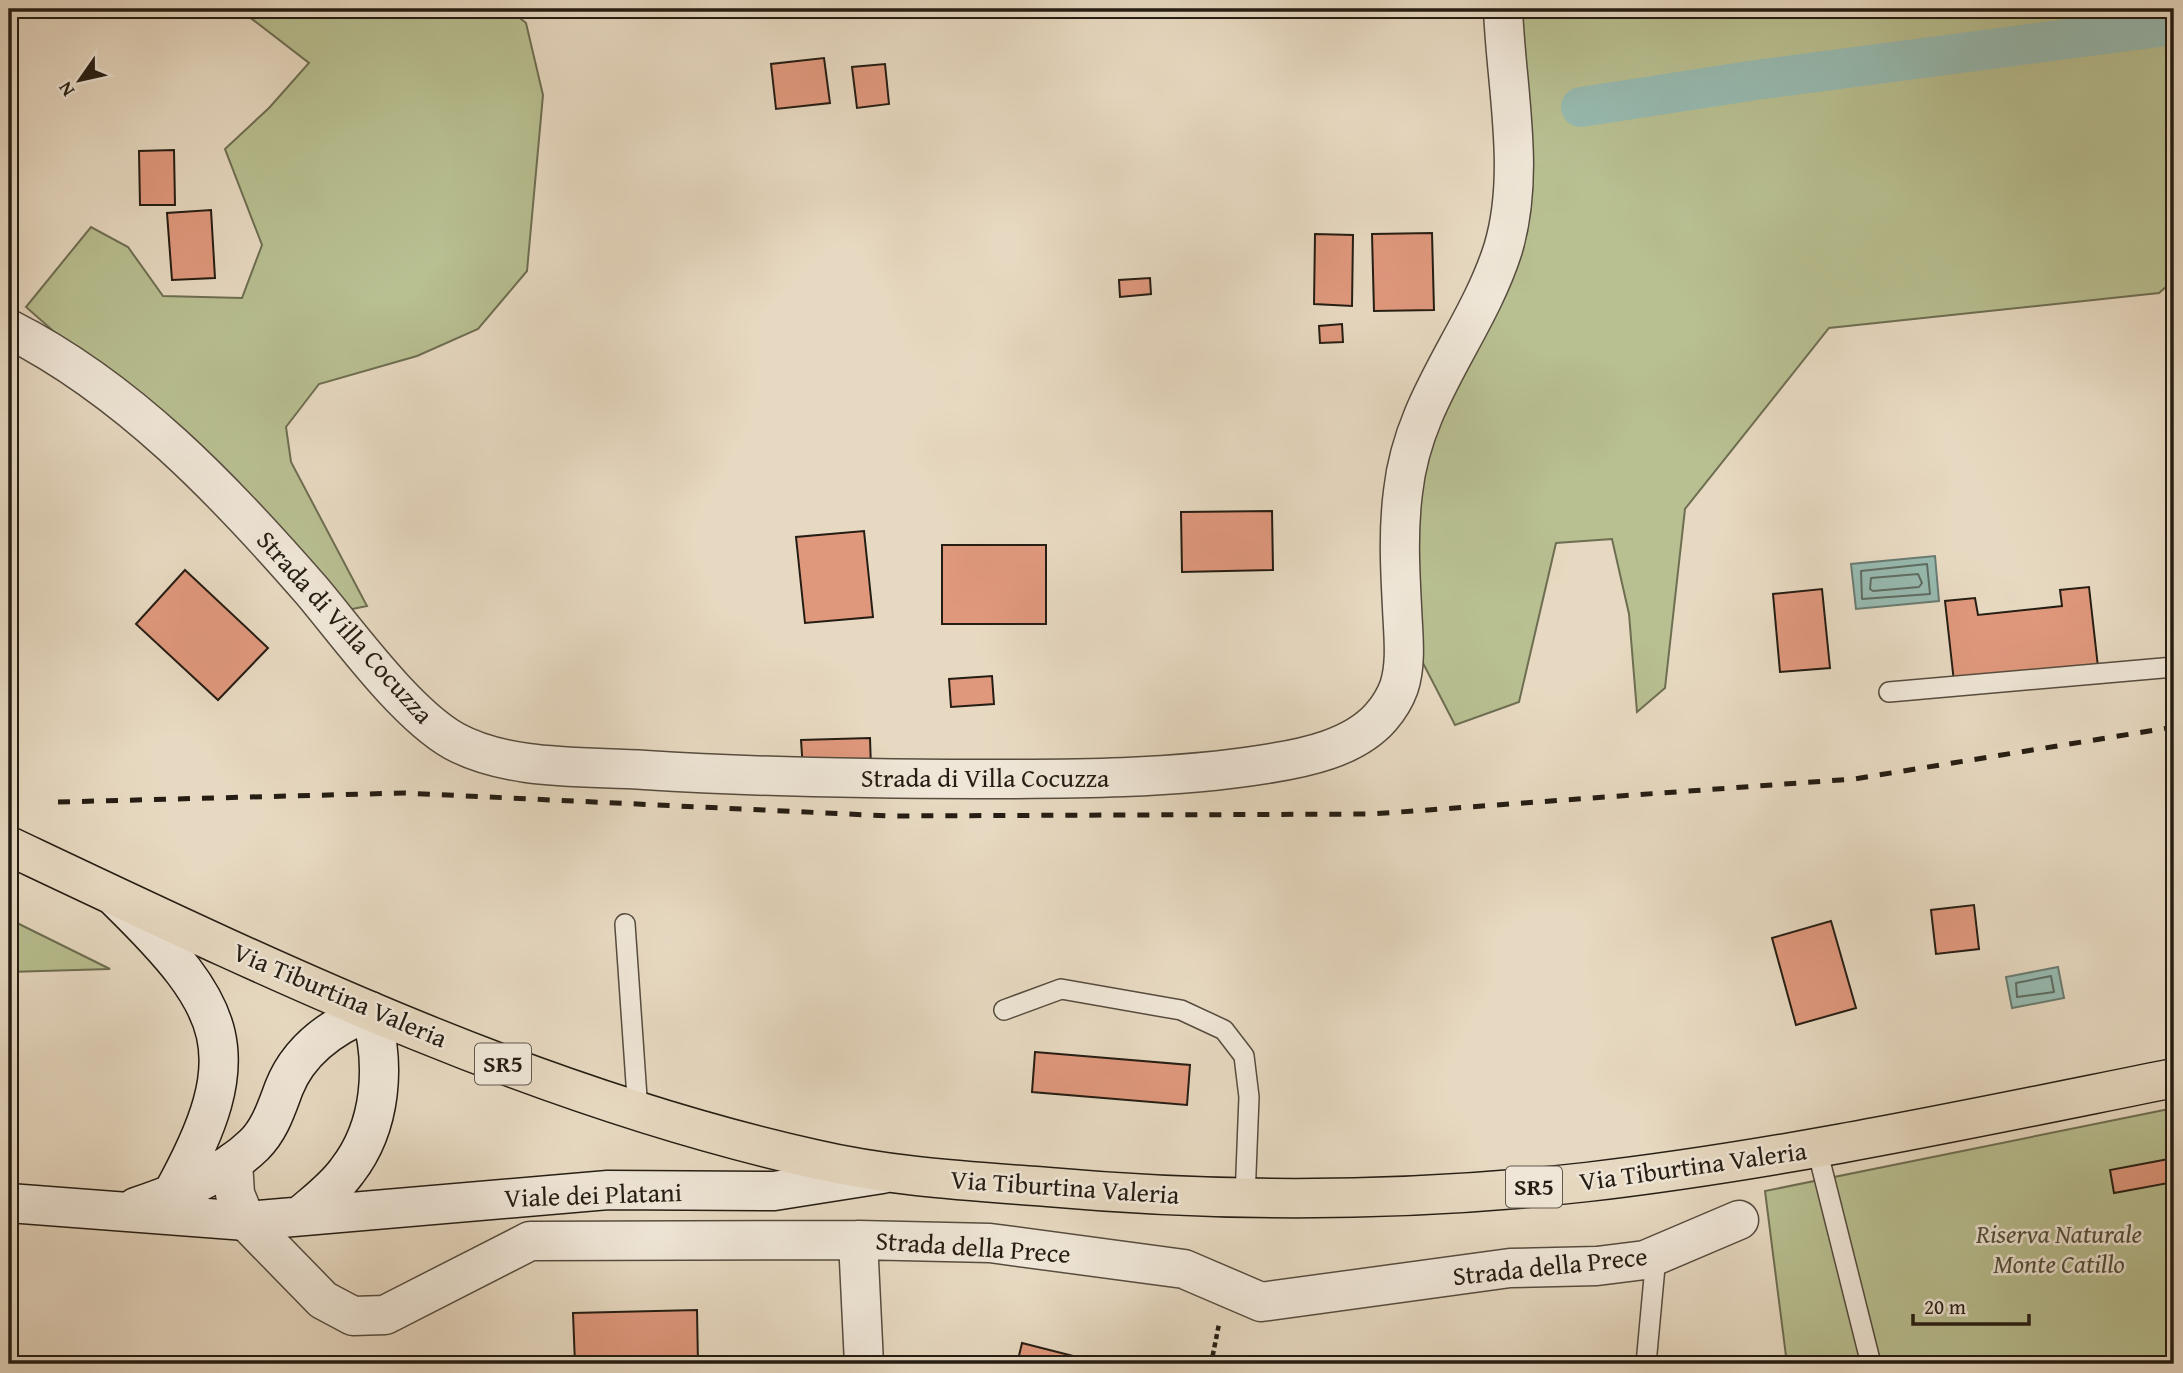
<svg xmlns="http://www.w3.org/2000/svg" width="2183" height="1373" font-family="'Gentium Book Plus',serif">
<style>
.green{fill:#b8bf91;stroke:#6e6e52;stroke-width:2}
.water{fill:#97bab0;stroke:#697b71;stroke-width:2}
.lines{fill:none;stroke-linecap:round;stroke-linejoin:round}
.shore{stroke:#5e6c62;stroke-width:2}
.canal{stroke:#97bab0;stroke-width:40}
.building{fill:#e0987d;stroke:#251d13;stroke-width:2}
.lane-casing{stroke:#564c3e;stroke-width:22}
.street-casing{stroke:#564c3e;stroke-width:41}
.secondary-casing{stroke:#251d13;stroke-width:41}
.primary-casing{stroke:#251d13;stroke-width:41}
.path{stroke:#251d13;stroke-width:4.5;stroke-dasharray:5 3.5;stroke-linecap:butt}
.lane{stroke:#efe6d7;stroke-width:19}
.street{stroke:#efe6d7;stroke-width:38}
.secondary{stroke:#efe6d7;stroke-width:38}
.primary{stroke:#e7d9c1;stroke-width:38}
.rail{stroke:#251d13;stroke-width:5;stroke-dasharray:12 12;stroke-linecap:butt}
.labels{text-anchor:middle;stroke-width:5;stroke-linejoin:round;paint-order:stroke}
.shield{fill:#efe6d7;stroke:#62594e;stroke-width:2}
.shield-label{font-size:24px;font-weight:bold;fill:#251d13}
.street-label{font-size:26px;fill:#251d13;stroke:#efe6d7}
.park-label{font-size:26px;font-style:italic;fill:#514e39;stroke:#efe6d7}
</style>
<rect width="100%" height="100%" fill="#e7d9c1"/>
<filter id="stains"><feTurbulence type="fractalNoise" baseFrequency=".00286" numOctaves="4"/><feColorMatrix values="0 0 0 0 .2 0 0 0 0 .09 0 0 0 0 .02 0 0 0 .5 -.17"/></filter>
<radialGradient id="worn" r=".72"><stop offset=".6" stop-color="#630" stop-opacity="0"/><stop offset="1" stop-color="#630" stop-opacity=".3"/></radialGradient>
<path class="green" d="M239,9H509L526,23L543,95L527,271L478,329L417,356L319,384L286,427L291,462L367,606L338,612L247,502L26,307L91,227L128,247L163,296L242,298L262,245L225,149L269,108L309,63Z
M1517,9H2174V280L2159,293L1829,328L1685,509L1665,688L1637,712L1629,614L1612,539L1556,543L1519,702L1455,725L1409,636L1420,467L1511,270Z
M9,919L110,969L9,972Z
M2174,1108V1364H1787L1765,1191Z"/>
<path class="water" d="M1935,556L1939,601L1856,609L1851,564Z
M2058,967L2064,998L2012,1008L2006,977Z"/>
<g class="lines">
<path class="shore" d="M1927,564L1930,594L1862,599L1861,571Z
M1918,574L1922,583L1919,587L1873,591L1870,589L1871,578Z
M2051,976L2054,992L2017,997L2016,983Z"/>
<path class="canal" d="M1581,107L1756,80L2174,25"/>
</g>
<path class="building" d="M824,58L830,103L776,109L771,64Z
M885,64L889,104L857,108L852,67Z
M174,150L175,205H140L139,151Z
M211,210L215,278L172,280L167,213Z
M1432,233L1434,310L1374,311L1372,234Z
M1315,234L1353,235L1352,306L1314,304Z
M1150,278L1151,294L1120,297L1119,280Z
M1342,324L1343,342L1320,343L1319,326Z
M1272,511L1273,570L1182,572L1181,512Z
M864,531L873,617L805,623L796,537Z
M942,545H1046V624H942Z
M185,570L268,648L218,700L136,624Z
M2089,587L2098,667L1954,682L1945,601L1975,598L1978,615L2062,606L2060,590Z
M1822,589L1830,668L1780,672L1773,594Z
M992,676L994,704L951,707L949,679Z
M870,738L871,768L803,770L801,740Z
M1974,905L1979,949L1936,954L1931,910Z
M1831,921L1856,1008L1796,1025L1772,938Z
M1035,1052L1190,1065L1187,1105L1032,1092Z
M2174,1158V1182L2114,1193L2110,1170Z
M697,1310L698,1364H575L573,1313Z
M1022,1343L1081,1358L1079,1364H1017Z"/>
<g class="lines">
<defs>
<path id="lane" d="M1889,692L2174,667
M625,924L638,1112
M1004,1010L1061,989L1181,1010L1224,1030L1244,1056L1249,1097L1245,1198
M1817,1149L1871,1364
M1646,1364L1656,1256"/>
<path id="street" d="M9,329C128,389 225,491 312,591C349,635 405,713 454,741C509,771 584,766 645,770C757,777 868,779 979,779C1074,779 1172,779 1266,764C1305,758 1354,748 1381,717C1388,709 1395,698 1399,687C1407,663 1403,633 1402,607C1400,569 1398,531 1403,492C1413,398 1476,334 1503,249C1526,173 1506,87 1503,9
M233,1162L235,1194L246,1221L323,1300L353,1316L385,1315L530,1241L858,1240L990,1243L1184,1269L1261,1302L1510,1268L1597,1266L1645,1260L1739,1220
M858,1240L864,1364"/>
<path id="secondary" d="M117,899C228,1008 251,1052 172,1194
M9,1203L246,1221L608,1190L774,1191L882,1174
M136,1207C177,1193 222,1176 254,1145C270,1129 276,1109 284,1088C299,1050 333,1026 370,1011C386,1064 382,1126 347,1171C334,1189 316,1202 300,1216"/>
<path id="primary" d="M9,846C269,969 532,1096 814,1159C891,1177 970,1181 1048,1187C1228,1203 1409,1202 1587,1182C1785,1159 1979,1117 2174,1078"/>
</defs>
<use href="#lane" class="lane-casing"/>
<use href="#street" class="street-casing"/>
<use href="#secondary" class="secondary-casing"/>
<use href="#primary" class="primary-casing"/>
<path class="path" d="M1211,1364L1219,1324"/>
<use href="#lane" class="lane"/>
<use href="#street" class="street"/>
<use href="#secondary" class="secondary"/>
<use href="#primary" class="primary"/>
<path class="rail" d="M58,802L404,793L890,816L1372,814L1854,779L2174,727"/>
</g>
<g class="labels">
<g class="shield">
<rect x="475" y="1043.5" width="56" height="41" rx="5"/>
<rect x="1506" y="1166.5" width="56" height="41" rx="5"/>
</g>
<g class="shield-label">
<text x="503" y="1072">SR5</text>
<text x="1534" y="1195">SR5</text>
</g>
<g class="street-label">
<text transform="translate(345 627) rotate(48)" y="9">Strada di Villa Cocuzza</text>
<text x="985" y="787">Strada di Villa Cocuzza</text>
<text transform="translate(340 995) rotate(23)" y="9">Via Tiburtina Valeria</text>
<text transform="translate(1693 1166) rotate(-8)" y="9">Via Tiburtina Valeria</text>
<text transform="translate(1065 1187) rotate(4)" y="9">Via Tiburtina Valeria</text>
<text transform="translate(593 1195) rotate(-2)" y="9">Viale dei Platani</text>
<text transform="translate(973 1247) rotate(4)" y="9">Strada della Prece</text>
<text transform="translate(1550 1266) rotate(-6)" y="9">Strada della Prece</text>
</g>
<g class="park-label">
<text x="2059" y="1243">Riserva Naturale<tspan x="2059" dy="30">Monte Catillo</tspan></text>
</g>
</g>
<rect width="2183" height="1373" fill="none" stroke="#e7d9c1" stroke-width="35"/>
<rect x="10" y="10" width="2162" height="1352" fill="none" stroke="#251d13" stroke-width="3.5"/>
<rect x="18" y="18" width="2148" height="1338" fill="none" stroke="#251d13" stroke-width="2"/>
<g transform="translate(80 80) rotate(236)" stroke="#efe6d7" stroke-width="5" paint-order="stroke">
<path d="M0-5L12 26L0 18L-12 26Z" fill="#251d13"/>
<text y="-10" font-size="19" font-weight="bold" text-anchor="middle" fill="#251d13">N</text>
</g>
<path d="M1913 1314v10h116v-10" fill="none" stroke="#251d13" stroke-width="3.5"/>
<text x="1924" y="1314" font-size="21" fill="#251d13" stroke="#efe6d7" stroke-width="5" paint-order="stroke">20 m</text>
<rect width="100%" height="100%" filter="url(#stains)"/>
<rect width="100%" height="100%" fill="url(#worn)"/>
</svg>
